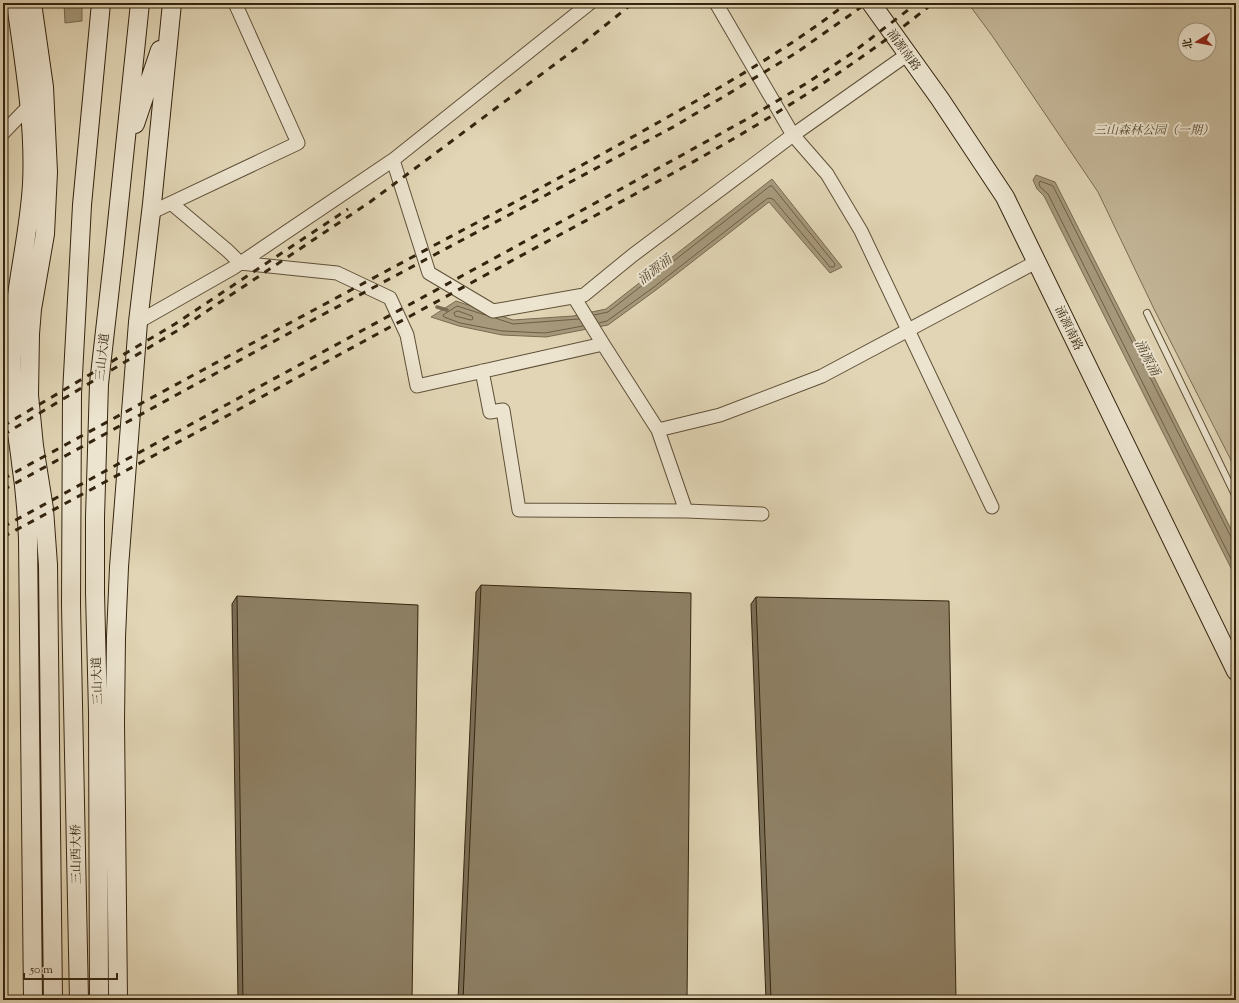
<svg xmlns="http://www.w3.org/2000/svg" width="1239" height="1003" font-family="'Sorts Mill Goudy','Noto Serif SC',serif">
<style>
.green{fill:#c4b799;stroke:#7c6e54;fill-rule:evenodd}
.water{fill:#a6997c;stroke:#786a50}
.lines{fill:none;stroke-linecap:round;stroke-linejoin:round}
.shore{stroke:#6d5e45;stroke-width:1}
.stream{stroke:#786a50;stroke-width:3.5}
.lane-casing{stroke:#5f5038;stroke-width:8}
.street-casing{stroke:#5f5038;stroke-width:15}
.secondary-casing{stroke:#34240e;stroke-width:20}
.lane{stroke:#ece4cf;stroke-width:6}
.street{stroke:#ece4cf;stroke-width:13}
.secondary{stroke:#ece4cf;stroke-width:18}
.rail{stroke:#34240e;stroke-width:3;stroke-dasharray:7 7;stroke-linecap:butt}
.wall{fill:#7a6e57;stroke:#34240e}
.building{fill:#8e8065;stroke:#34240e}
.labels{text-anchor:middle;stroke-width:4;stroke-linejoin:round;paint-order:stroke}
.street-label{font-size:12px;fill:#34240e;stroke:#ece4cf}
.park-label{font-size:12px;font-style:italic;fill:#584931;stroke:#ece4cf}
.water-label{font-size:13px;font-style:italic;fill:#56472f;stroke:#ece4cf}
</style>
<rect width="100%" height="100%" fill="#e1d5b5"/>
<filter id="stains"><feTurbulence type="fractalNoise" baseFrequency=".005" numOctaves="4"/><feColorMatrix values="0 0 0 0 .2 0 0 0 0 .09 0 0 0 0 .02 0 0 0 .5 -.17"/></filter>
<radialGradient id="worn" r=".72"><stop offset=".6" stop-color="#630" stop-opacity="0"/><stop offset="1" stop-color="#630" stop-opacity=".3"/></radialGradient>
<path class="green" d="M968,3H1236V470L1155,311L1098,192L993,37ZM1185,30H1209V54H1185Z"/>
<path class="water" d="M64,3H82V21L65,23Z
M1036,175L1055,182L1236,539V578L1044,196L1037,189L1033,180Z
M772,179L842,267L830,273L769,202L656,290L608,325L546,337L502,335L459,326L431,317L456,301L513,320L573,316L606,309Z"/>
<g class="lines">
<path class="shore" d="M458,311L472,316L473,319L471,320L455,316L454,313Z
M485,315L457,306L443,315L444,317L460,323L502,331L545,333L583,326
M594,315L608,312L770,186H772L835,264L834,267H830L773,199L768,198L654,287L607,321L599,323
M495,318L513,324L579,319
M1236,540L1233,539L1231,537L1053,186L1040,181L1039,183L1040,187L1048,194L1236,569"/>
<path class="stream" d="M437,307L447,310"/>
<defs>
<path id="lane" d="M1147,313L1236,497"/>
<path id="street" d="M716,3L793,135L827,174L861,231L992,507
M3,133L30,105
M393,160L590,3
M171,203L228,251L240,263L337,273L390,298L407,335L417,386L603,344
M150,213L298,143L235,3
M574,297L603,344L658,430L686,511
M138,322L233,268L393,160L429,273L493,311L584,295L633,255L793,135L908,54
M482,371L490,412L503,410L519,510L686,511L762,514
M658,430L720,415L822,376L1036,262"/>
<path id="secondary" d="M16,3C24,63 35,123 32,184C29,238 14,291 12,346C11,365 11,385 13,404C15,424 19,443 21,463C25,489 27,514 28,539L33,1000
M32,3L44,87L48,172L45,234L32,309L30,334L29,395L34,446L44,509L48,565L53,1000
M871,3L940,99L1005,197L1236,671
M135,124L160,50
M79,1000L71,605L72,394L82,205L101,3
M99,1000L98,713L95,593V517L99,384L114,252L140,3
M118,1000L115,722L116,637L119,567L138,322L152,204L172,3"/>
</defs>
<use href="#lane" class="lane-casing"/>
<use href="#street" class="street-casing"/>
<use href="#secondary" class="secondary-casing"/>
<use href="#lane" class="lane"/>
<use href="#street" class="street"/>
<use href="#secondary" class="secondary"/>
<path class="rail" d="M3,426L175,324L348,209
M3,435L180,329L370,202L582,44L633,3
M3,479C165,390 328,302 491,215C550,183 608,151 666,118C728,83 791,47 847,3
M3,490L324,314L675,126L796,53L867,3
M3,527L619,190L747,119L807,83L852,53L917,3
M3,537C174,445 344,352 515,259C658,181 806,107 933,3"/>
</g>
<path class="wall" d="M481,585L687,1000H458L476,592Z
M237,596L412,1000H238L232,604Z
M756,597L956,1000H766L751,604Z"/>
<path class="building" d="M481,585L691,593L687,1000H463Z
M237,596L418,605L412,1000H243Z
M756,597L949,601L956,1000H771Z"/>
<g class="labels">
<g class="street-label">
<text transform="translate(904 50) rotate(54)" y="4">涌源南路</text>
<text transform="translate(1069 328) rotate(64)" y="4">涌源南路</text>
<text transform="translate(102 357) rotate(-84)" y="4">三山大道</text>
<text transform="translate(97 681) rotate(-92)" y="4">三山大道</text>
<text transform="translate(76 854) rotate(-91)" y="4">三山西大桥</text>
</g>
<g class="park-label">
<text x="1154" y="134">三山森林公园（一期）</text>
</g>
<g class="water-label">
<text transform="translate(654 269) rotate(-38)" y="5">涌源涌</text>
<text transform="translate(1148 357) rotate(63)" y="5">涌源涌</text>
</g>
</g>
<rect width="1239" height="1003" fill="none" stroke="#e1d5b5" stroke-width="16"/>
<rect x="4" y="4" width="1231" height="995" fill="none" stroke="#34240e" stroke-width="2"/>
<rect x="8" y="8" width="1223" height="987" fill="none" stroke="#34240e"/>
<g transform="translate(1197 42) rotate(259)"><circle r="19" fill="#ece4cf" stroke="#a29782"/>
<path d="M0-3L7 15L0 10L-7 15Z" fill="#8f2418"/>
<text y="-6" font-size="11" font-weight="bold" text-anchor="middle" fill="#34240e">北</text>
</g>
<path d="M24 973v6h93v-6" fill="none" stroke="#34240e" stroke-width="2"/>
<text x="30" y="973" font-size="12" fill="#34240e" stroke="#ece4cf" stroke-width="3" paint-order="stroke">50 m</text>
<rect width="100%" height="100%" filter="url(#stains)"/>
<rect width="100%" height="100%" fill="url(#worn)"/>
</svg>
